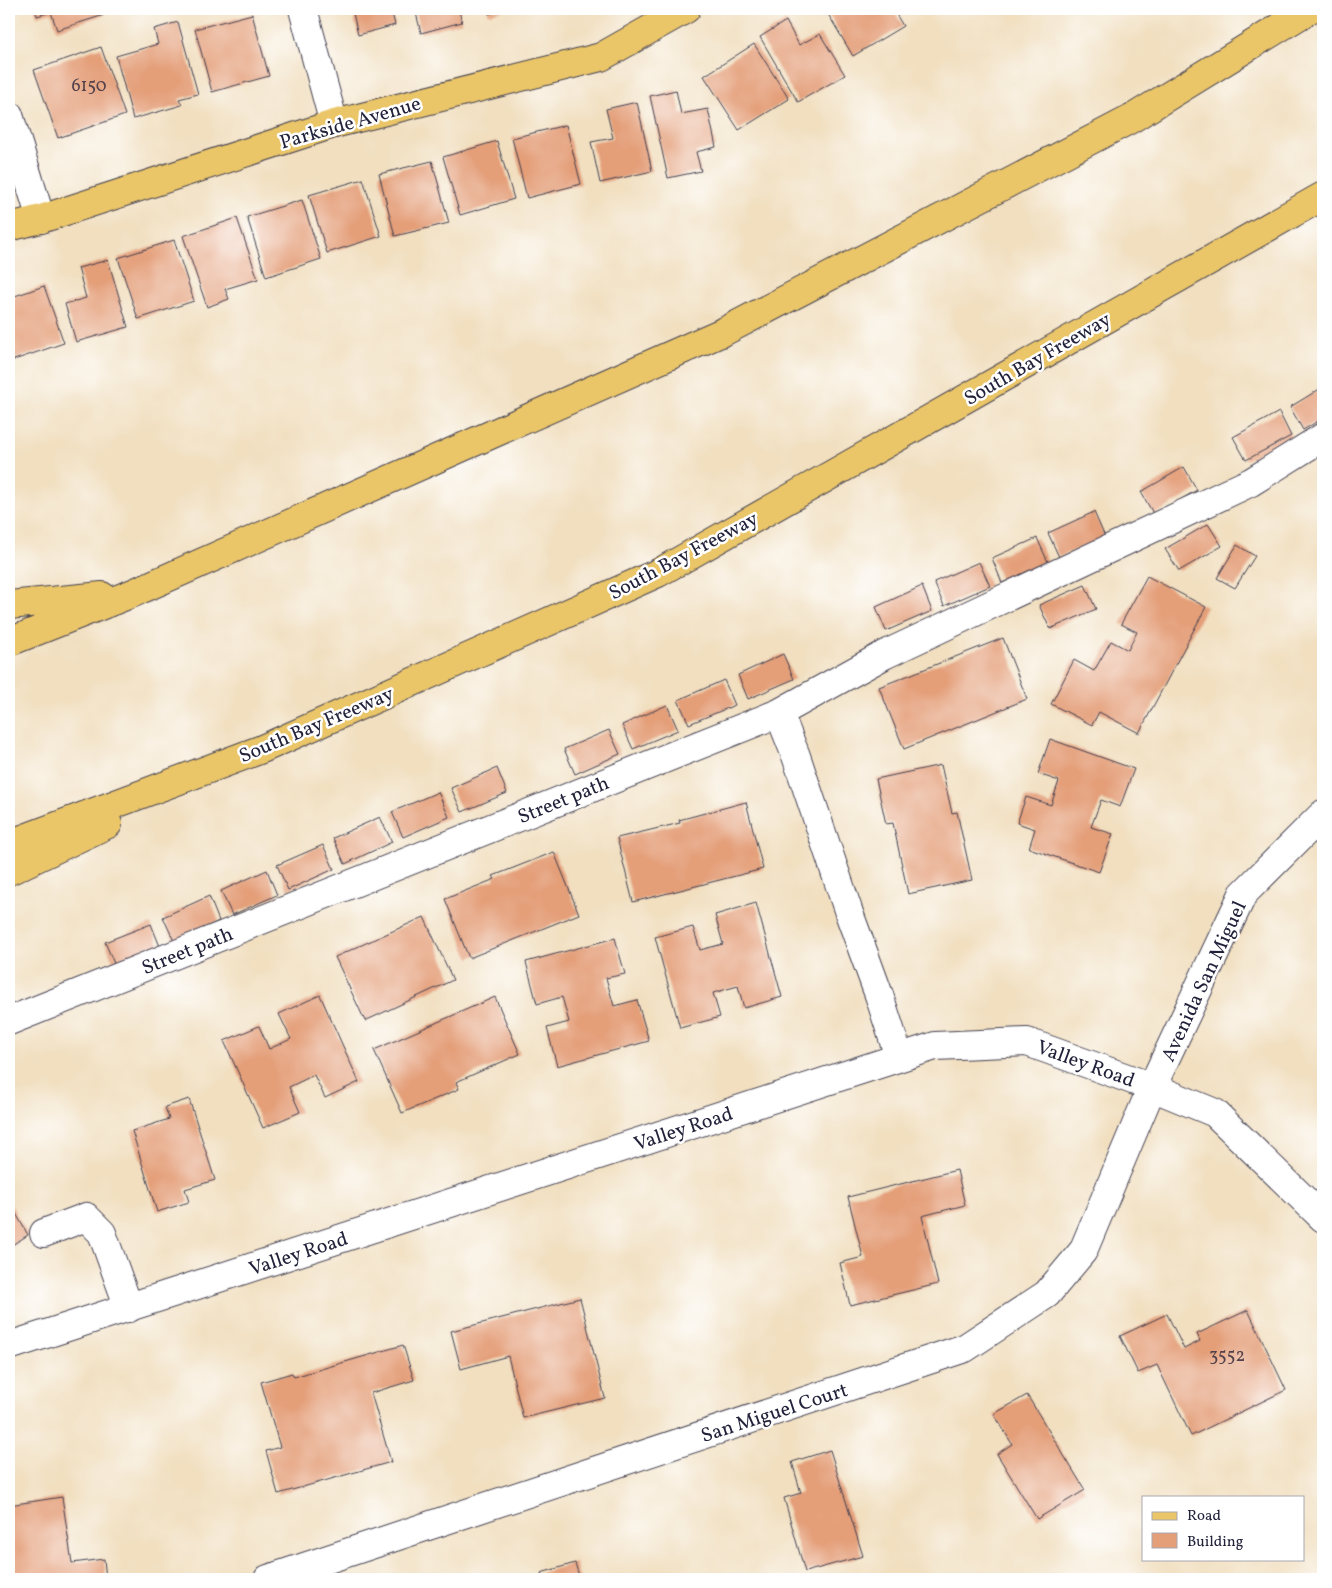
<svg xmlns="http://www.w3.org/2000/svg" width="1332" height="1588" font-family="Vollkorn,serif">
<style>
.building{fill:#e49f79}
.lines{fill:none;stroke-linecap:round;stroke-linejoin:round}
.minor-casing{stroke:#413e4f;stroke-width:30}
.major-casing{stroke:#413e4f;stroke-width:30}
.highway-casing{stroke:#413e4f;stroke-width:30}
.minor{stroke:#fff;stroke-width:28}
.major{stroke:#ebc669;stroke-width:28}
.highway{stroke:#ebc669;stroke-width:28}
.labels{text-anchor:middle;stroke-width:5;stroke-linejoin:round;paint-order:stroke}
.number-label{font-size:18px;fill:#52414a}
.street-label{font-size:20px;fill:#22223b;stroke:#fff}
</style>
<rect width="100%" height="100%" fill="#fff"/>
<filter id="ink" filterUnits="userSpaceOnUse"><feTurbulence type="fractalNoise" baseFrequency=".02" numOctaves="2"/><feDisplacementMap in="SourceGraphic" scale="10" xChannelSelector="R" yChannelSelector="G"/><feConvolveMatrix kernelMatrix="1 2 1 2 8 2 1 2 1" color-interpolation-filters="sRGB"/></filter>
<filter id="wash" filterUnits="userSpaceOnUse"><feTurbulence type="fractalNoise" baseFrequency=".0096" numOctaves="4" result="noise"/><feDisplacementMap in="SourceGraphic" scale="20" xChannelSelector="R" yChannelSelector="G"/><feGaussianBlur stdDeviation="1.12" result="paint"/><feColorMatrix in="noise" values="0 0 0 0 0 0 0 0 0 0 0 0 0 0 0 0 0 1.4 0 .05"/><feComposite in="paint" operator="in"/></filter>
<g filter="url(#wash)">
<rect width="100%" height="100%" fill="#f1dfc0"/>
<g id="blocks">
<path class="building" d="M35,9H102L104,15L57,30L51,12L37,16Z
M352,9H391L395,25L358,35Z
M415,9H466L459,11L462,22L421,33Z
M487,9H505L489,14Z
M825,9H893L903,26L853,56Z
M252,14L269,76L212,92L195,29Z
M786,21L799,45L820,34L845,75L798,102L760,37Z
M178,22L198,94L179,99L182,105L133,119L116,56L158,44L154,29Z
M754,44L789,99L739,130L704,76Z
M101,47L125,115L58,138L34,70Z
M676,90L681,114L708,109L716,147L696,152L701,171L668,178L650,96Z
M637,102L652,171L600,183L591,142L613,138L606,109Z
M566,125L581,184L527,198L512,138Z
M497,141L514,199L460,215L443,157Z
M432,161L449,223L395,236L379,174Z
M363,179L381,236L327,253L309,195Z
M302,200L321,259L266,277L247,217Z
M237,218L258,279L225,289L229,299L207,307L183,236Z
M174,240L194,301L138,319L118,258Z
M108,260L128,327L76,342L65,304L86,298L78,268Z
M44,286L64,343L11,361L9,354V298Z
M1323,387V418L1303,430L1290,407Z
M1279,412L1291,436L1246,460L1233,437Z
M1184,467L1197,490L1154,515L1141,492Z
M1094,512L1105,537L1059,557L1048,533Z
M1208,524L1222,546L1179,571L1165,549Z
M1037,538L1048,562L1002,583L992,558Z
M1237,545L1255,556L1235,588L1217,578Z
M979,562L990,586L944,606L934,582Z
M1147,576L1206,607L1139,733L1099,712L1092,725L1051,704L1074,660L1094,671L1111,641L1128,650L1137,632L1121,624Z
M1085,585L1096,609L1050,629L1039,605Z
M922,586L932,611L886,631L876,607Z
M1003,638L1027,699L904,749L879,687Z
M783,654L794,679L748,699L738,675Z
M724,680L735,705L689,724L678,700Z
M667,705L678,730L633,749L622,725Z
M609,730L620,754L575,774L564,749Z
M1050,739L1134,769L1120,807L1101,800L1091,827L1113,834L1099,872L1029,848L1035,829L1017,823L1026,797L1051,805L1059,781L1038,774Z
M941,765L952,813L957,812L972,880L908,894L893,823L886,824L876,779Z
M497,768L507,793L462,812L451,788Z
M438,792L449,817L403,837L392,812Z
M746,802L763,869L633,902L617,838L680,823L679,820Z
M380,817L392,842L345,864L333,838Z
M323,845L334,869L288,890L277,865Z
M554,852L579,914L469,958L445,899L495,879L493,876Z
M267,870L277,895L232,915L221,891Z
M209,896L219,921L174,941L163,917Z
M756,903L782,997L744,1008L738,986L713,993L720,1017L680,1028L655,937L693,927L700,950L723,944L715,915Z
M424,917L453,980L365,1021L335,957Z
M151,924L161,949L115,966L105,942Z
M615,938L625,974L606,978L614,1006L637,1000L649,1041L557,1066L547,1028L569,1022L562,997L537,1004L526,962Z
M320,995L359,1082L325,1098L314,1075L289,1087L300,1112L263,1128L224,1041L259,1026L269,1049L291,1039L279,1014Z
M495,997L520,1054L456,1082L459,1089L402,1113L374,1050Z
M189,1099L215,1180L185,1189L189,1202L157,1212L132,1131L169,1119L165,1107Z
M957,1170L965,1205L922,1216L938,1284L850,1305L840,1263L863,1257L848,1197Z
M9,1201L28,1235L9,1247Z
M580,1298L605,1398L523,1418L508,1356L461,1369L451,1331Z
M1248,1310L1286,1390L1191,1436L1157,1365L1138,1373L1120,1336L1167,1314L1184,1349L1200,1341L1197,1334Z
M403,1345L414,1380L371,1393L391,1462L278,1494L266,1451L280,1447L261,1382L292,1373L294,1377Z
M1027,1395L1085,1490L1037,1519L997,1454L1012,1444L994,1414Z
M830,1450L863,1556L805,1572L784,1498L801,1493L792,1462Z
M62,1497L72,1563L104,1559L106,1579H9V1505Z
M575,1563L580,1579H543L541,1573Z"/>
</g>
</g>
<g filter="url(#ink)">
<use href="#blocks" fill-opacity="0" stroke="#413e4f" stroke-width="1"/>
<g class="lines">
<defs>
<path id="minor" d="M303,9L334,124
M9,115L41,219
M779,713L796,756L849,913L879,995L899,1057
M9,1021L779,713L884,655L1251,482L1323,437
M44,1233L86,1217L102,1233L129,1308
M9,1346L935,1046L1027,1042L1152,1087L1215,1113L1323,1218
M268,1579L965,1348L1047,1294L1083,1251L1152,1087L1243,894L1323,814"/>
<path id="major" d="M9,227L41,219L334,124L601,57L686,9"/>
<path id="highway" d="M9,605L102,596
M9,642L133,593L725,331L1131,119L1310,9
M9,844L262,749L658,573L1323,196
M9,871L108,824"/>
</defs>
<use href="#minor" class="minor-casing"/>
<use href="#major" class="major-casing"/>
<use href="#highway" class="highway-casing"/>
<use href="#minor" class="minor"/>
<use href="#major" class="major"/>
<use href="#highway" class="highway"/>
</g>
</g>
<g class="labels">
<g class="number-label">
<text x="89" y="91">6150</text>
<text x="1227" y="1361">3552</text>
</g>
<g class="street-label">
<text transform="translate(350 122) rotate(-16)" y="7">Parkside Avenue</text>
<text transform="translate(1037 358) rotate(-30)" y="7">South Bay Freeway</text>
<text transform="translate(683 555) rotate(-28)" y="7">South Bay Freeway</text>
<text transform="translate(316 724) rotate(-23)" y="7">South Bay Freeway</text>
<text transform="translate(563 799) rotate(-22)" y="7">Street path</text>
<text transform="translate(187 950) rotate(-22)" y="7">Street path</text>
<text transform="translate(1203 981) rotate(-65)" y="7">Avenida San Miguel</text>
<text transform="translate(1086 1063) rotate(20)" y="7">Valley Road</text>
<text transform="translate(683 1128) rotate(-18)" y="7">Valley Road</text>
<text transform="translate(298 1253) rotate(-18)" y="7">Valley Road</text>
<text transform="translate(774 1412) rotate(-18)" y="7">San Miguel Court</text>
</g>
</g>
<rect width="1332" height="1588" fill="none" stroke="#fff" stroke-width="30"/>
<rect x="1142" y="1496" width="162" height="65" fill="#ffffff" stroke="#a7a7b1"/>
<rect x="1152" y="1512" width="25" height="8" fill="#ebc669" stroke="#a7a7b1"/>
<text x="1187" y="1520" font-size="15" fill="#22223b">Road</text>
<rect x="1152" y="1533" width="25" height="15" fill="#e49f79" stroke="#a7a7b1"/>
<text x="1187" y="1546" font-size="15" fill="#22223b">Building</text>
</svg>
